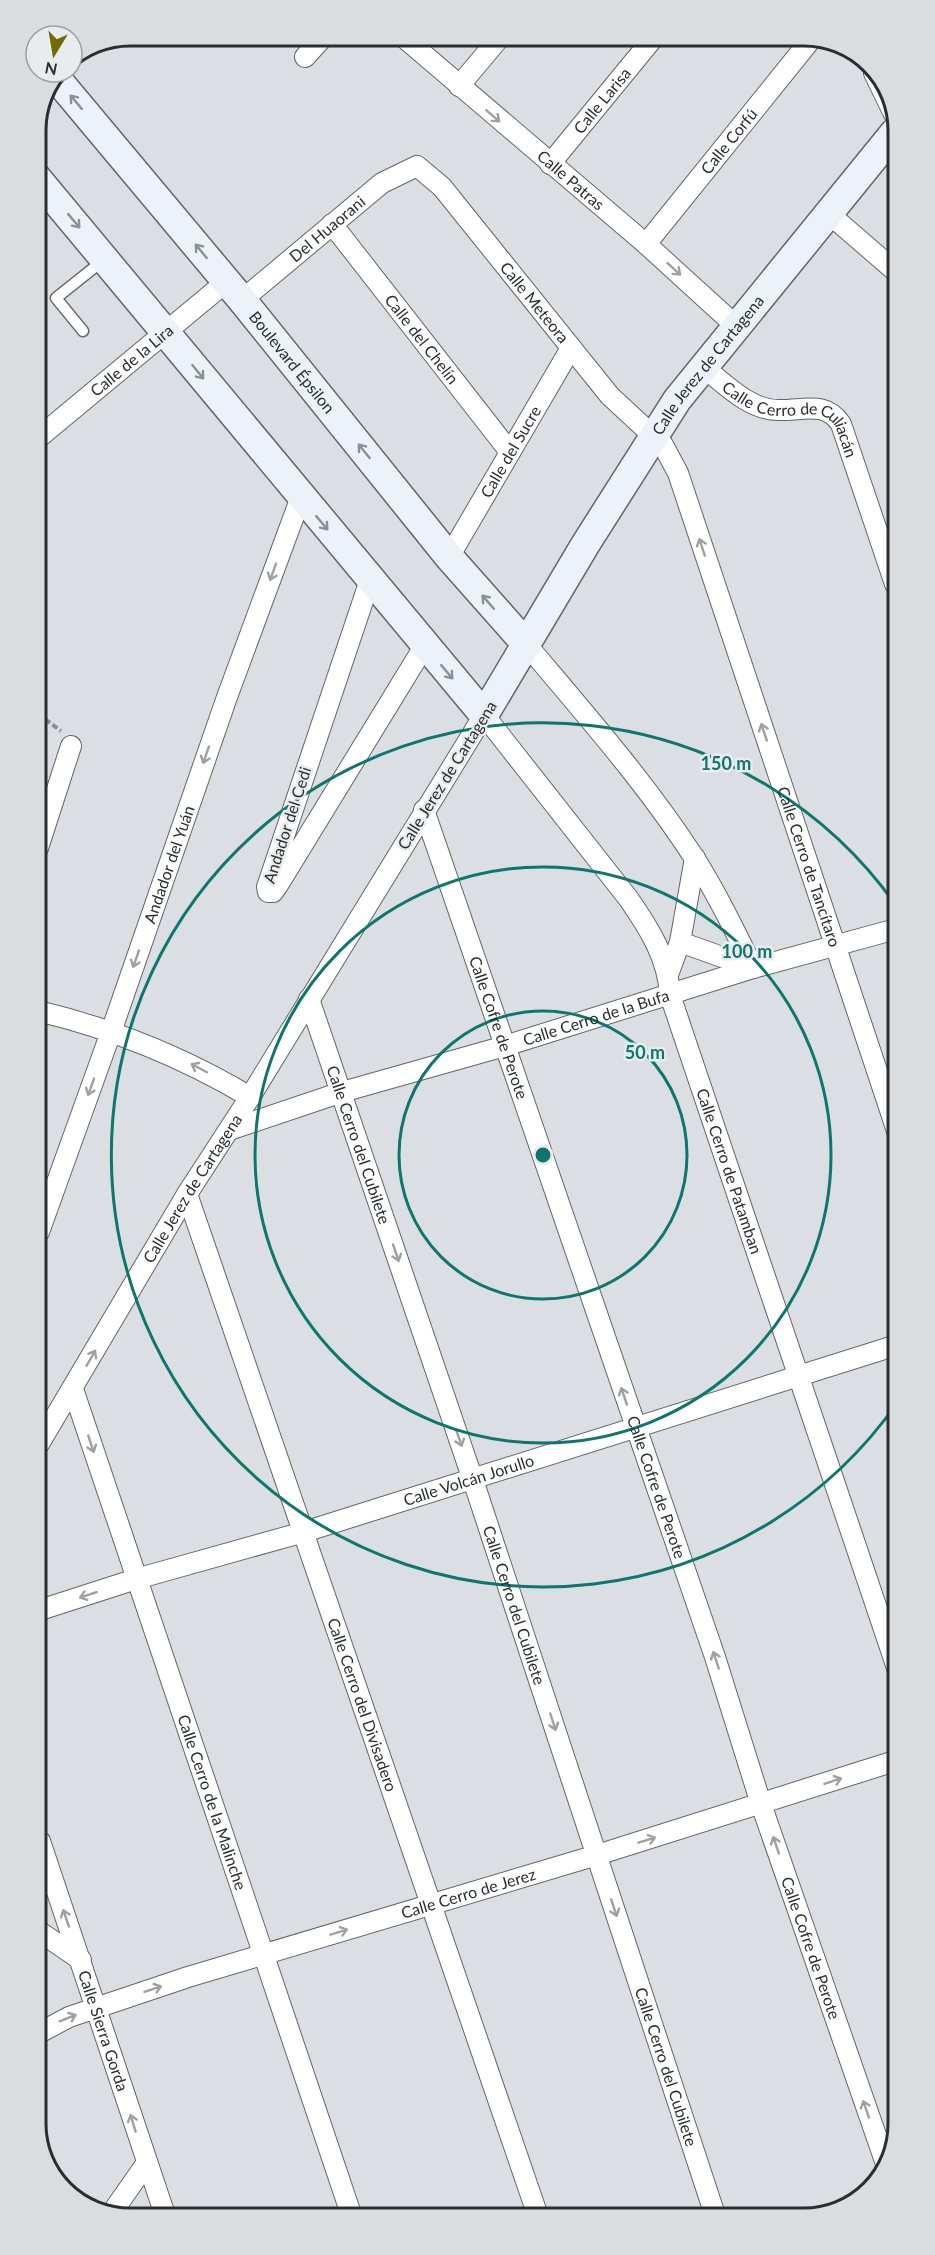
<svg xmlns="http://www.w3.org/2000/svg" width="935" height="2255" font-family="Lato,sans-serif">
<style>
.lines{fill:none;stroke-linecap:round;stroke-linejoin:round}
.lane-casing{stroke:#636568;stroke-width:13}
.street-casing{stroke:#636568;stroke-width:22}
.secondary-casing{stroke:#636568;stroke-width:31}
.path{stroke:#8a8c8e;stroke-width:4;stroke-dasharray:6 3;stroke-linecap:butt}
.lane{stroke:#fff;stroke-width:10}
.street{stroke:#fff;stroke-width:20}
.secondary{stroke:#ebf2fa;stroke-width:28}
.oneway{stroke:#8c9094}
.oneway2{stroke:#a0a0a1}
.ring{fill:none;stroke:#0f766e;stroke-width:3}
.labels{text-anchor:middle;stroke-width:5;stroke-linejoin:round;paint-order:stroke}
.street-label{font-size:16px;fill:#2c2d2e;stroke:#e9ecef}
.rim{fill:none;stroke:#2c2d2e;stroke-width:3}
.centre{fill:#0f766e;stroke:#e9ecef;stroke-width:3}
.ring-label{font-size:18px;text-anchor:middle;font-weight:bold;fill:#0f766e;stroke:#e9ecef;stroke-width:5;stroke-linejoin:round;paint-order:stroke}
</style>
<rect width="100%" height="100%" fill="#dbdee2"/>
<g class="lines">
<defs>
<path id="lane" d="M83,331L56,298L105,259"/>
<g id="street">
<path id="s1" d="M402,36L646,244L736,326"/>
<path d="M305,57L324,36"/>
<path d="M874,73L894,114"/>
<path d="M459,86L501,36"/>
<path id="s2" d="M550,164L655,36"/>
<path d="M827,212L894,270"/>
<path id="s3" d="M332,224L510,452"/>
<path id="s4" d="M646,244L813,37"/>
<path id="s5" d="M242,300L382,183L417,166L442,187L610,396L663,445L678,473L897,1131"/>
<path id="s6" d="M702,366C724,383 749,410 778,410C802,411 825,400 841,424L895,584"/>
<path id="s7" d="M37,439L226,282"/>
<path id="s8" d="M449,557L571,348"/>
<path d="M370,580L267,887L268,892H273L278,885L425,645"/>
<path d="M527,645C585,714 646,783 695,859C717,894 735,931 753,968"/>
<path id="s9" d="M424,810L715,1657L761,1804L886,2164"/>
<path d="M38,848L71,746"/>
<path d="M680,942L753,968"/>
<path d="M669,972L680,942L695,858"/>
<path id="s10" d="M309,999L473,1480L715,2215"/>
<path d="M38,1011C114,1029 183,1057 250,1097"/>
<path id="s11" d="M229,1130L342,1092L505,1046L753,968L896,929"/>
<path id="s12" d="M187,1194L538,2216"/>
<path id="s13" d="M39,1232L111,1032L227,697L301,497"/>
<path id="s14" d="M73,1389L352,2217"/>
<path id="s15" d="M39,1444L187,1194L250,1097L484,715L628,898C649,928 668,958 670,995L898,1671"/>
<path id="s16" d="M40,1610L136,1579L304,1532L897,1345"/>
<path id="s17" d="M40,1841L166,2218"/>
<path d="M40,1932L81,1960"/>
<path id="s18" d="M41,2032L69,2017L188,1977L597,1855L898,1760"/>
<path d="M111,2214L146,2164"/>
</g>
<g id="secondary">
<path id="s19" d="M57,79L242,300L449,557L527,645"/>
<path id="s20" d="M36,177L484,715L585,545L677,400L894,133"/>
</g>
</defs>
<use href="#lane" class="lane-casing"/>
<use href="#street" class="street-casing"/>
<use href="#secondary" class="secondary-casing"/>
<path class="path" d="M38,714L61,731"/>
<use href="#lane" class="lane"/>
<use href="#street" class="street"/>
<use href="#secondary" class="secondary"/>
</g>
<defs><path id="oneway-shaft" d="M-6 0H5M1.5-3L5.5 0L1.5 3" fill="none" stroke-width="1.6" stroke-linecap="round" stroke-linejoin="round" transform="scale(1.5)"/></defs>
<g class="oneway">
<use href="#oneway-shaft" transform="translate(76 102) rotate(-130)"/>
<use href="#oneway-shaft" transform="translate(74 221) rotate(50)"/>
<use href="#oneway-shaft" transform="translate(201 251) rotate(-129)"/>
<use href="#oneway-shaft" transform="translate(198 372) rotate(51)"/>
<use href="#oneway-shaft" transform="translate(364 451) rotate(-129)"/>
<use href="#oneway-shaft" transform="translate(322 523) rotate(50)"/>
<use href="#oneway-shaft" transform="translate(488 602) rotate(-131)"/>
<use href="#oneway-shaft" transform="translate(447 672) rotate(50)"/>
</g>
<g class="oneway2">
<use href="#oneway-shaft" transform="translate(493 116) rotate(41)"/>
<use href="#oneway-shaft" transform="translate(674 269) rotate(42)"/>
<use href="#oneway-shaft" transform="translate(702 547) rotate(-108)"/>
<use href="#oneway-shaft" transform="translate(273 572) rotate(110)"/>
<use href="#oneway-shaft" transform="translate(764 732) rotate(-108)"/>
<use href="#oneway-shaft" transform="translate(206 755) rotate(109)"/>
<use href="#oneway-shaft" transform="translate(136 959) rotate(109)"/>
<use href="#oneway-shaft" transform="translate(199 1068) rotate(-152)"/>
<use href="#oneway-shaft" transform="translate(91 1087) rotate(110)"/>
<use href="#oneway-shaft" transform="translate(396 1253) rotate(71)"/>
<use href="#oneway-shaft" transform="translate(91 1358) rotate(-60)"/>
<use href="#oneway-shaft" transform="translate(624 1396) rotate(-109)"/>
<use href="#oneway-shaft" transform="translate(459 1438) rotate(71)"/>
<use href="#oneway-shaft" transform="translate(91 1444) rotate(72)"/>
<use href="#oneway-shaft" transform="translate(88 1595) rotate(162)"/>
<use href="#oneway-shaft" transform="translate(716 1660) rotate(-108)"/>
<use href="#oneway-shaft" transform="translate(553 1722) rotate(72)"/>
<use href="#oneway-shaft" transform="translate(833 1781) rotate(-18)"/>
<use href="#oneway-shaft" transform="translate(647 1840) rotate(-17)"/>
<use href="#oneway-shaft" transform="translate(776 1845) rotate(-109)"/>
<use href="#oneway-shaft" transform="translate(614 1908) rotate(72)"/>
<use href="#oneway-shaft" transform="translate(66 1918) rotate(-109)"/>
<use href="#oneway-shaft" transform="translate(339 1932) rotate(-17)"/>
<use href="#oneway-shaft" transform="translate(153 1989) rotate(-19)"/>
<use href="#oneway-shaft" transform="translate(68 2018) rotate(-22)"/>
<use href="#oneway-shaft" transform="translate(866 2109) rotate(-109)"/>
<use href="#oneway-shaft" transform="translate(133 2123) rotate(-107)"/>
</g>
<g class="ring">
<circle cx="543" cy="1155" r="144"/>
<circle cx="543" cy="1155" r="288"/>
<path d="M897 1403A432 432 0 1 1 895 904"/>
</g>
<g class="labels">
<g class="street-label">
<text dy="6" stroke="none"><textPath href="#s2" startOffset="82">Calle Larisa</textPath></text>
<text dy="6" stroke="none"><textPath href="#s4" startOffset="132">Calle Corfú</textPath></text>
<text dy="6" stroke="none"><textPath href="#s1" startOffset="222">Calle Patras</textPath></text>
<text dy="6" stroke="none"><textPath href="#s5" startOffset="111">Del Huaorani</textPath></text>
<text dy="6" stroke="none"><textPath href="#s5" startOffset="402">Calle Meteora</textPath></text>
<text dy="6" stroke="none"><textPath href="#s3" startOffset="146">Calle del Chelín</textPath></text>
<text dy="6" stroke="none"><textPath href="#s7" startOffset="123">Calle de la Lira</textPath></text>
<text dy="6" stroke="none"><textPath href="#s19" startOffset="368">Boulevard Épsilon</textPath></text>
<text dy="6" stroke="none"><textPath href="#s20" startOffset="1116">Calle Jerez de Cartagena</textPath></text>
<text dy="6" stroke="none"><textPath href="#s6" startOffset="111">Calle Cerro de Culiacán</textPath></text>
<text dy="6" stroke="none"><textPath href="#s8" startOffset="122">Calle del Sucre</textPath></text>
<text transform="translate(447 775) rotate(-58)" y="6">Calle Jerez de Cartagena</text>
<text transform="translate(287 825) rotate(-72)" y="6">Andador del Cedi</text>
<text dy="6" stroke="none"><textPath href="#s13" startOffset="390">Andador del Yuán</textPath></text>
<text dy="6" stroke="none"><textPath href="#s5" startOffset="1041">Calle Cerro de Tancítaro</textPath></text>
<text dy="6" stroke="none"><textPath href="#s11" startOffset="384">Calle Cerro de la Bufa</textPath></text>
<text dy="6" stroke="none"><textPath href="#s9" startOffset="230">Calle Cofre de Perote</textPath></text>
<text dy="6" stroke="none"><textPath href="#s10" startOffset="154">Calle Cerro del Cubilete</textPath></text>
<text dy="6" stroke="none"><textPath href="#s15" startOffset="1380">Calle Cerro de Patamban</textPath></text>
<text dy="6" stroke="none"><textPath href="#s15" startOffset="298">Calle Jerez de Cartagena</textPath></text>
<text dy="6" stroke="none"><textPath href="#s16" startOffset="448">Calle Volcán Jorullo</textPath></text>
<text dy="6" stroke="none"><textPath href="#s9" startOffset="716">Calle Cofre de Perote</textPath></text>
<text dy="6" stroke="none"><textPath href="#s10" startOffset="640">Calle Cerro del Cubilete</textPath></text>
<text dy="6" stroke="none"><textPath href="#s12" startOffset="540">Calle Cerro del Divisadero</textPath></text>
<text dy="6" stroke="none"><textPath href="#s14" startOffset="436">Calle Cerro de la Malinche</textPath></text>
<text dy="6" stroke="none"><textPath href="#s18" startOffset="450">Calle Cerro de Jerez</textPath></text>
<text dy="6" stroke="none"><textPath href="#s9" startOffset="1202">Calle Cofre de Perote</textPath></text>
<text dy="6" stroke="none"><textPath href="#s17" startOffset="200">Calle Sierra Gorda</textPath></text>
<text dy="6" stroke="none"><textPath href="#s10" startOffset="1126">Calle Cerro del Cubilete</textPath></text>
</g>
</g>
<path d="M0 0H935V2255H0ZM130 46H804A84 84 0 0 1 888 130V2124A84 84 0 0 1 804 2208H130A84 84 0 0 1 46 2124V130A84 84 0 0 1 130 46Z" fill="#dadde0" fill-rule="evenodd"/>
<path class="rim" d="M130 46H804A84 84 0 0 1 888 130V2124A84 84 0 0 1 804 2208H130A84 84 0 0 1 46 2124V130A84 84 0 0 1 130 46Z"/>
<circle cx="543" cy="1155" r="9" class="centre"/>
<g class="ring-label">
<text x="726" y="770">150 m</text>
<text x="747" y="958">100 m</text>
<text x="645" y="1059">50 m</text>
</g>
<g transform="translate(54 54) rotate(191)"><circle r="28" fill="#e9ecef" stroke="#9da0a2" stroke-width="1.5"/>
<path d="M0-4.5L10 22L0 15L-10 22Z" fill="#716b06"/>
<text y="-9" font-size="16" font-weight="bold" text-anchor="middle" fill="#2c2d2e">N</text>
</g>
</svg>
